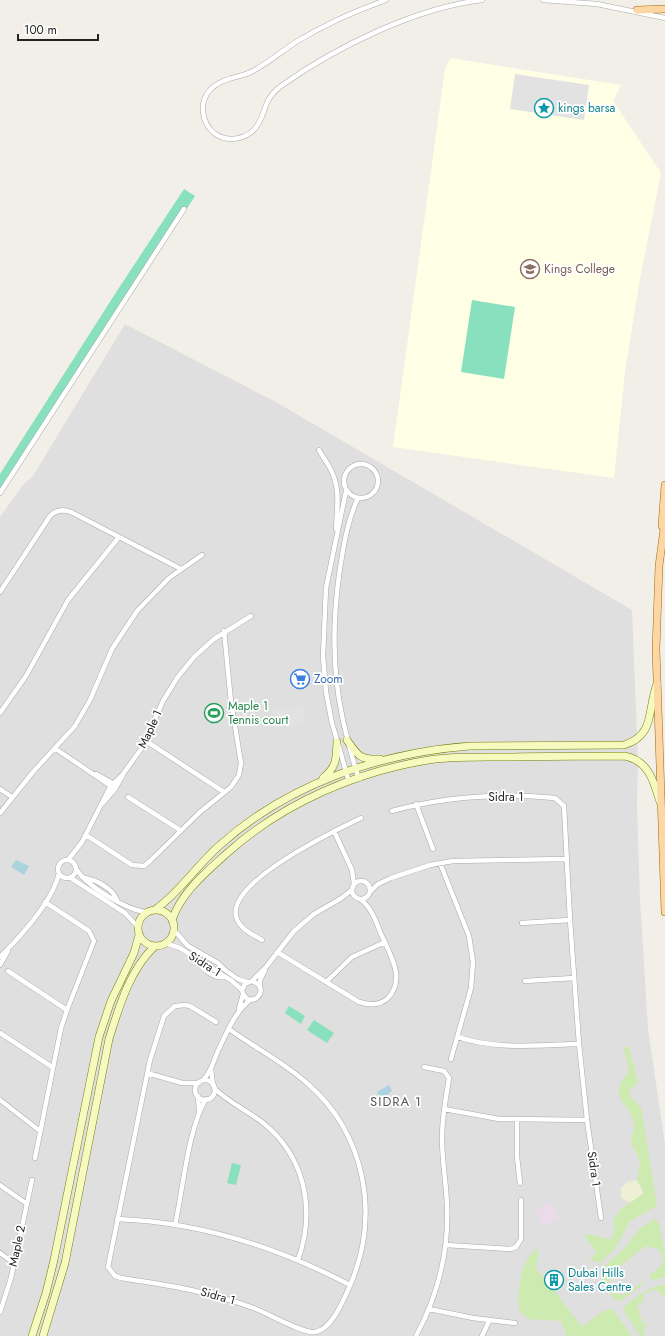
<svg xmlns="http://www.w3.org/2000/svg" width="665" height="1336" font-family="Jost,sans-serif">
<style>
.residential{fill:#e0dfdf}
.industrial{fill:#ebdbe8}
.education{fill:#ffffe5}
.farmland{fill:#eef0d5}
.grass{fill:#cdebb0}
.pitch{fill:#88e0be}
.parking{fill:#e2e2e2}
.water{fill:#aad3df}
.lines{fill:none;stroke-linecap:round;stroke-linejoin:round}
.street-casing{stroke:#a9a9a9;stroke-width:5.5}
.secondary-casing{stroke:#707d05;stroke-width:8}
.primary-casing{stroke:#a06b00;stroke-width:8}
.street{stroke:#fff;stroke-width:4.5}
.secondary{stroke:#f7fabf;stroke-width:7}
.primary{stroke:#fcd6a4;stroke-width:7}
.labels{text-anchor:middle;stroke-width:3.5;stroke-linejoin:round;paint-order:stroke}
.culture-label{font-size:12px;fill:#0d838f;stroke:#fff;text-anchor:start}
.education-label{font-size:12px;fill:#785e54;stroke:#fff;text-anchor:start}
.shop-label{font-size:12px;fill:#366cbe;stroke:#fff;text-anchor:start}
.leisure-label{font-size:12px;fill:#27864d;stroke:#fff;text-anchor:start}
.street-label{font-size:12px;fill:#222;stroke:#fff}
.neighbourhood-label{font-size:13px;letter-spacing:1px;fill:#555;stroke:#fff}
</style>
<rect width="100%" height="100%" fill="#f2efe9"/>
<path class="residential" d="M125,324L274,401L632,610L638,761L637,806L640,899L648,1029L665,1144V1336H0V517L23,485L33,476Z"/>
<path class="industrial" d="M549,1202L559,1217L545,1227L535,1211Z"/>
<path class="education" d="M450,58L621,85L613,101L661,173L639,284L625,372L614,478L393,447L445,69Z"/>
<path class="farmland" d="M637,1180L644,1193L631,1203L621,1198V1188L627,1182Z"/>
<path class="grass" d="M629,1046L638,1082L629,1091L631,1098L641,1107L643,1118L657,1206L630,1221L614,1250L600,1263L589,1259L597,1253L584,1235C596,1233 600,1239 611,1239L615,1230L613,1220L621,1209L644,1193L637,1180C638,1173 641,1166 639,1159C637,1151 631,1148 631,1139C631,1135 635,1131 634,1127C633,1102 604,1100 629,1071L627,1059L623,1048Z
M655,1219L659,1223L665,1253V1278L653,1280L650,1278V1275L664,1263L661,1252L656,1248H650L647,1245L611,1273L613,1277L609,1280L613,1290L619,1295L624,1294L642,1282L644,1283L622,1300L618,1301L613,1298L603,1283L605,1267L608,1262L623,1250L640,1228Z
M536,1249L539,1252L536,1268L551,1287L557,1282L561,1287L555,1292L582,1327L603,1311L612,1309L632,1336H567L561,1321L528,1319L519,1310C517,1290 520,1263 536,1249Z
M665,1284V1295L663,1296L656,1290L647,1292L644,1294L643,1302L637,1304L643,1324H647L648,1326L643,1327L645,1336H640L624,1311V1307C636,1296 649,1287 665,1284Z"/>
<path class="pitch" d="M184,189L195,196L0,497V474L115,294Z
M472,300L515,307L504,379L461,372Z
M216,703L220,722L211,724L208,704Z
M289,1006L305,1016L301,1024L285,1013Z
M314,1020L334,1033L327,1043L307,1030Z
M232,1163L241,1165L236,1185L227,1183Z"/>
<path class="parking" d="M515,74L589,85L584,120L510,109Z
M303,706L305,724L276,728L274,710Z"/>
<path class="water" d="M16,860L29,866L24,875L11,867Z
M389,1085L392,1091L381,1100L377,1092Z"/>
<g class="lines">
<defs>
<path id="street" d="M386,0C355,11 324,25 296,42C282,51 268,63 253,71C240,78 220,78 210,90C199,102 201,122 214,133C227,143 247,140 257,126C267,111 262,101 281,86C336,47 415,8 482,0
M543,0L597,4L665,18
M319,450C322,456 327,462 330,468C341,488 337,508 336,529
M344 481a17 17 0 1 1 34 0a17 17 0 1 1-34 0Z
M346,491L326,588L323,656L326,692L332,723L349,782
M0,493L184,209
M358,498C347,521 343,549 339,575C329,651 335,706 359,779
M0,592L50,516C56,510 63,509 71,512L181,569
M0,713L26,676L68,600L119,537
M146,741L224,792
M56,749L115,789
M96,774L114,784
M0,789L12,797
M128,797L180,830
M103,803L115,789L123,775
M416,804L433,849
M392,811C444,797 500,793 555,798L564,806L570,920L579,1044L587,1120L601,1218
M0,813L33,772L75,726L90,700L112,649L137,611L169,578L202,555
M334,831L352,870L354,884
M86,835L132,865L144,866L150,861L200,812L231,787L239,775L241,763L231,702L224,631
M58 869a9 9 0 1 1 18 0a9 9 0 1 1-18 0Z
M68,860L82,842L110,787L123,774L141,749L163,701L177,678L194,657L214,639L251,616
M440,863L469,936L473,962L471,988L451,1059
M77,870C87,886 128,911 147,912
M71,878L125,913L137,926
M85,878C97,880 113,889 117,900
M352 890a9 9 0 1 1 18 0a9 9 0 1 1-18 0Z
M370,892L378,884L391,878L430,865L453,861L566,859
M522,923L570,920
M174,930L188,946L218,963L225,970L238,979L247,982
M262,940C252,934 239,929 236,916C229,881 334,831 361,818
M165,943L180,948L232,981L242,990L243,994L247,999C255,1001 259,998 261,990L258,984L252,981L245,984L242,990
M277,952L359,1002C369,1005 380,1006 388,998C406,979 390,954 381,934C376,922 372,908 361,900
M0,957C20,937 53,901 59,873
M198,961C202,970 215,979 225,977
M0,965L8,951
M8,971L67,1010
M252,981L266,967L294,931L314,914L340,899L352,890
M525,981L574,978
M326,982L352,957L385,942
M260,987V980L265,970
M239,1009L243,994
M216,1022L190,1006L185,1005L175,1006L164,1016L150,1060L108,1267L115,1276L121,1278C168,1285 212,1292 256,1309C269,1314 304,1334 315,1332C332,1330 345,1297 351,1283C380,1214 365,1134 308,1084C284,1062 255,1048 229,1029
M0,1033L52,1067
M458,1037C496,1050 539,1045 579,1044
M211,1069L213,1085
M147,1073L182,1083H199
M203,1080C211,1072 213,1063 217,1053C226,1034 234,1013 250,1000
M195 1090a10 10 0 1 1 20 0a10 10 0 1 1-20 0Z
M214,1088C228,1102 246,1110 262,1122C305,1156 316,1209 298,1260
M198,1096L199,1111
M0,1100L40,1131
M444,1109L499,1119L587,1120
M517,1120V1157L520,1183
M35,1158L61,1028L67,1010L94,941L89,931L45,902
M0,1185L27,1204
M117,1219C200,1222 277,1247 350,1285
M175,1225C183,1190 188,1128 206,1099
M446,1245L510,1249L516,1247L521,1239V1200
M0,1253L14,1263
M429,1309L473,1318L515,1323
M0,1312L11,1278L32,1180
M416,1336C438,1295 449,1251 447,1205C446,1182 442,1160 442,1138C442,1117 446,1098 449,1078L444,1071L424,1067
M482,1336L489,1321"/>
<path id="secondary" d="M347,740C358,756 360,760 380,759
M323,778C337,766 336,760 337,742
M156,909C180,892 197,865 220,845C288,784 379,753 470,746L624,745C656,735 647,709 657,684
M138 928a18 18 0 1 1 36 0a18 18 0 1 1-36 0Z
M172,920C181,893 205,873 225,855C282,803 359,770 435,759C460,756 487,757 513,757C551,756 588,756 625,756C649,761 654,782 660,802
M32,1336L46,1293L54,1260L99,1037L111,1001L134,953L139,935
M43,1336L65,1263L109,1039C119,1007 130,969 155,946"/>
<path id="primary" d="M637,10L665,9
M665,521L659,566L656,649L665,912
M662,526L665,485"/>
</defs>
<use href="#street" class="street-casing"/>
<use href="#secondary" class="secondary-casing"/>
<use href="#primary" class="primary-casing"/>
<use href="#street" class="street"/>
<use href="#secondary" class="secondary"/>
<use href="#primary" class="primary"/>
</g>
<defs>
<symbol id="sight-ring" viewBox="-11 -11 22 22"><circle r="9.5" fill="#fff" stroke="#0f9aa8" stroke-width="1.5"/><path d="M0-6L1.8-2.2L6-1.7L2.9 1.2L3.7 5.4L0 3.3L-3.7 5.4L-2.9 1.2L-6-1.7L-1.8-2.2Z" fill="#0f9aa8"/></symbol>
<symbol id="university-ring" viewBox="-11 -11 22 22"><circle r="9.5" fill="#fff" stroke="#8d6e63" stroke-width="1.5"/><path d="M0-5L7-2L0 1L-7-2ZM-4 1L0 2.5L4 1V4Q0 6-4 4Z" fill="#8d6e63"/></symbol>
<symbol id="supermarket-ring" viewBox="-11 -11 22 22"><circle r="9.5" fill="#fff" stroke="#3f7fe0" stroke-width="1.5"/><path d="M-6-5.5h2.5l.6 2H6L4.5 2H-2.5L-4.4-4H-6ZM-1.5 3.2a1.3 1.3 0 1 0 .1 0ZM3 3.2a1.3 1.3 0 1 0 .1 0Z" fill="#3f7fe0"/></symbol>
<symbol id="stadium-ring" viewBox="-11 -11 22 22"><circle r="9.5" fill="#fff" stroke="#2e9e5b" stroke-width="1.5"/><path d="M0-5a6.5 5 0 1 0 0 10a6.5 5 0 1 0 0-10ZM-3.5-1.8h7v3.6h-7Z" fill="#2e9e5b"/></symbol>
<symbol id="building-ring" viewBox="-11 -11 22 22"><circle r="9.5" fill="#fff" stroke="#0f9aa8" stroke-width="1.5"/><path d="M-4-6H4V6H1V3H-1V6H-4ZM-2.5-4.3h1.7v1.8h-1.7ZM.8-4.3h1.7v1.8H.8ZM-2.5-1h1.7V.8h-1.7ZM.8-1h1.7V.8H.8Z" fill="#0f9aa8"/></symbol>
</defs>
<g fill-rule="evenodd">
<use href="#sight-ring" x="533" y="97" width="22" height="22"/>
<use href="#university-ring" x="519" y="258" width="22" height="22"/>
<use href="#supermarket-ring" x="289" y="668" width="22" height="22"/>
<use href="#stadium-ring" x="203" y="702" width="22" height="22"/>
<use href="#building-ring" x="543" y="1269" width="22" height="22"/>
</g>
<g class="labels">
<g class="culture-label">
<text x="558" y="112">kings barsa</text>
<text x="568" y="1277">Dubai Hills<tspan x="568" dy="14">Sales Centre</tspan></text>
</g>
<g class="education-label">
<text x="544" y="273">Kings College</text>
</g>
<g class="shop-label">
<text x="314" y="683">Zoom</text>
</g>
<g class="leisure-label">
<text x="228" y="710">Maple 1<tspan x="228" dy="14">Tennis court</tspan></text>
</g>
<g class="street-label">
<text transform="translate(150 729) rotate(-65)" y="4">Maple 1</text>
<text x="506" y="801">Sidra 1</text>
<text transform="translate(205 964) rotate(32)" y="4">Sidra 1</text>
<text transform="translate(594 1169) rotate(82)" y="4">Sidra 1</text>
<text transform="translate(17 1246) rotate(-78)" y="4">Maple 2</text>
<text transform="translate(218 1296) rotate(16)" y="4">Sidra 1</text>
</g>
<g class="neighbourhood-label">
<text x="396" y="1106">SIDRA 1</text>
</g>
</g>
<path d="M18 34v6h80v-6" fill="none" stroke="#222222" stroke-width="2"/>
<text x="24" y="34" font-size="12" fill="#222222" stroke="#ffffff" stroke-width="3" paint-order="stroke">100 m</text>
</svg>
